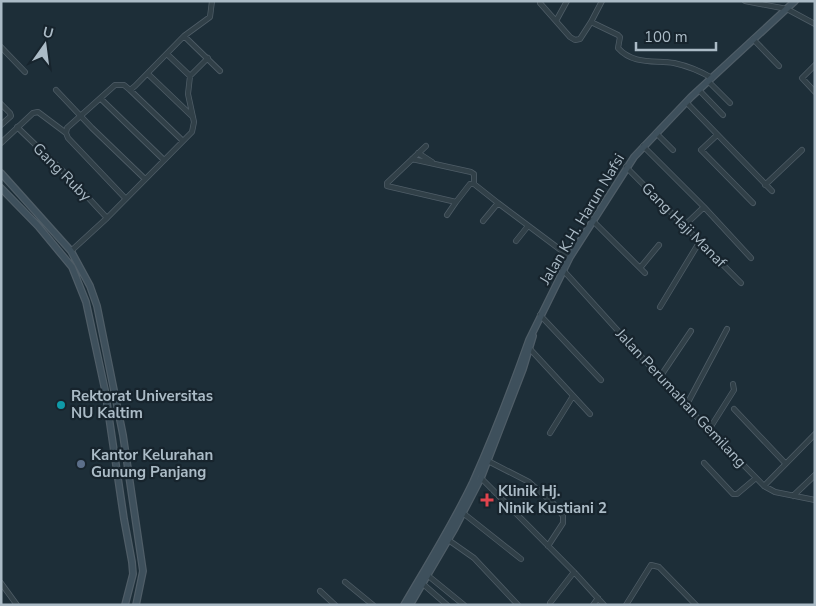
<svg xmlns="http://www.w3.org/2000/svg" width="816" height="606" font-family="'Nunito Sans',sans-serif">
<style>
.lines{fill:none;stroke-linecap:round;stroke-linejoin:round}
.minor-casing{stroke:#4f5d67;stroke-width:6}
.secondary-casing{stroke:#4f5d67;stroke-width:8}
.minor{stroke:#314048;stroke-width:4.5}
.secondary{stroke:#3e505c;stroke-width:5.5}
.culture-dot{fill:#0f9aa8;stroke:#17242d;stroke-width:2}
.service-dot{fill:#5c6f8a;stroke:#17242d;stroke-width:2}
.health-dot{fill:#e0444e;stroke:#17242d;stroke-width:2}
.labels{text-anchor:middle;stroke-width:4.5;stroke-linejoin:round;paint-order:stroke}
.street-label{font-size:15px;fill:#abbbc6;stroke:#17242d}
.poi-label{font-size:15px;font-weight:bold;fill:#abbbc6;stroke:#17242d;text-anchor:start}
</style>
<rect width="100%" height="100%" fill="#1d2e38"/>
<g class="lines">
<defs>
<path id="minor" d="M745,1L787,9L815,24
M540,3L570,37L575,40L580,39L591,22L618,35L620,37L618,48C633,65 655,60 674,63C688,66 700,71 712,78
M556,21L567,1
M591,22L602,1
M184,36L220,71
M753,39L779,66
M1,47L25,72
M815,65L802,78L815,92
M148,74L193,117
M190,76L208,58
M708,81L730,103
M56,90L92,128L145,179
M130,90L183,141
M699,90L723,115
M101,99L164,160
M686,102L772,191
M1,104L10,113L11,116L1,125
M17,127L69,177L107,218
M66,133L67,128L115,85H124L130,90L135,86L184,36L210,17L212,1
M656,133L673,150
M717,135L701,150L702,151L753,203
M1,143L33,113L38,112L66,133L68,138L125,198
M426,146L387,183V186L456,202L470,184H474L498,203L570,257
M643,146L704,207L751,258
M418,153L432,162
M412,159L471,172L474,174V184
M626,167L741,283
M765,185L802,150
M447,215L456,202
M592,220L645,273
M483,221L498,203
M684,226L704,207
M516,241L528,226
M71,251L107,218L192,132L194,122L188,94L190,76L167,54
M640,268L659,245
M563,270L686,406L764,486L775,492L815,500
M660,307L700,241
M540,315L601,380
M530,349L590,414
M660,377L691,331
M686,406L727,329
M734,409L785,463
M710,428L734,390L733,384
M550,433L573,396
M488,461L529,482L553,503L563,516V523L548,546
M704,463L733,494H737L756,478
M481,478L574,572L604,605
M764,486L815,434
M793,496L815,475
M463,513L521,559
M447,539L474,558L518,605
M426,574L464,605
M345,582L373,605
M1,583L17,605
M423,584L447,605
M320,591L335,605
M550,603L574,572
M593,605L598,598
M626,605L651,565L659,567L696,605"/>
<path id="secondary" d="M1,173L71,251L90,286L97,306L123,435L143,571L136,605
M1,188L38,226L72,267L86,302L105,390L124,519L132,562L133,574L125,605
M404,605C428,564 453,524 473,482C494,435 512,388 529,340L570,257L634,157L691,97L795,1
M410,605L455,528L481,478L523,369L533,336"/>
</defs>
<use href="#minor" class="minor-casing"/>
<use href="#secondary" class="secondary-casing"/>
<use href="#minor" class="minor"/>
<use href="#secondary" class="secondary"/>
</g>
<circle class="culture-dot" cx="61" cy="405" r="5"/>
<circle class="service-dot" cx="81" cy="464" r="5"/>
<path class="health-dot" d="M484.5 492.5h5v5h5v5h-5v5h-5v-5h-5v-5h5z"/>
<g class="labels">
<g class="street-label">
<text transform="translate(62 172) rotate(45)" y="5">Gang Ruby</text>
<text transform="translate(582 219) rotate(-59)" y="5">Jalan K.H. Harun Nafsi</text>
<text transform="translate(684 225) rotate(45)" y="5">Gang Haji Manaf</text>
<text transform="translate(681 398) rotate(47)" y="5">Jalan Perumahan Gemilang</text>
</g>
<g class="poi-label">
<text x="71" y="401">Rektorat Universitas<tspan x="71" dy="17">NU Kaltim</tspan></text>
<text x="91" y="460">Kantor Kelurahan<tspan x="91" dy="17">Gunung Panjang</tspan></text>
<text x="498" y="496">Klinik Hj.<tspan x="498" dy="17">Ninik Kustiani 2</tspan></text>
</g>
</g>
<rect width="816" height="606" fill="none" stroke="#abbbc6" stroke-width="5"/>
<g transform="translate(45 45) rotate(14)" stroke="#17242d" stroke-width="4" paint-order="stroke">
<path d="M0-4L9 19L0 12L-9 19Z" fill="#abbbc6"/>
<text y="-8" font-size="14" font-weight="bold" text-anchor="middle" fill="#abbbc6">U</text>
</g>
<path d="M636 42v8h80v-8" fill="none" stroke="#abbbc6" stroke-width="2.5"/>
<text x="644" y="42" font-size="15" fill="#abbbc6" stroke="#17242d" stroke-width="4" paint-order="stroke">100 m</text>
</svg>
